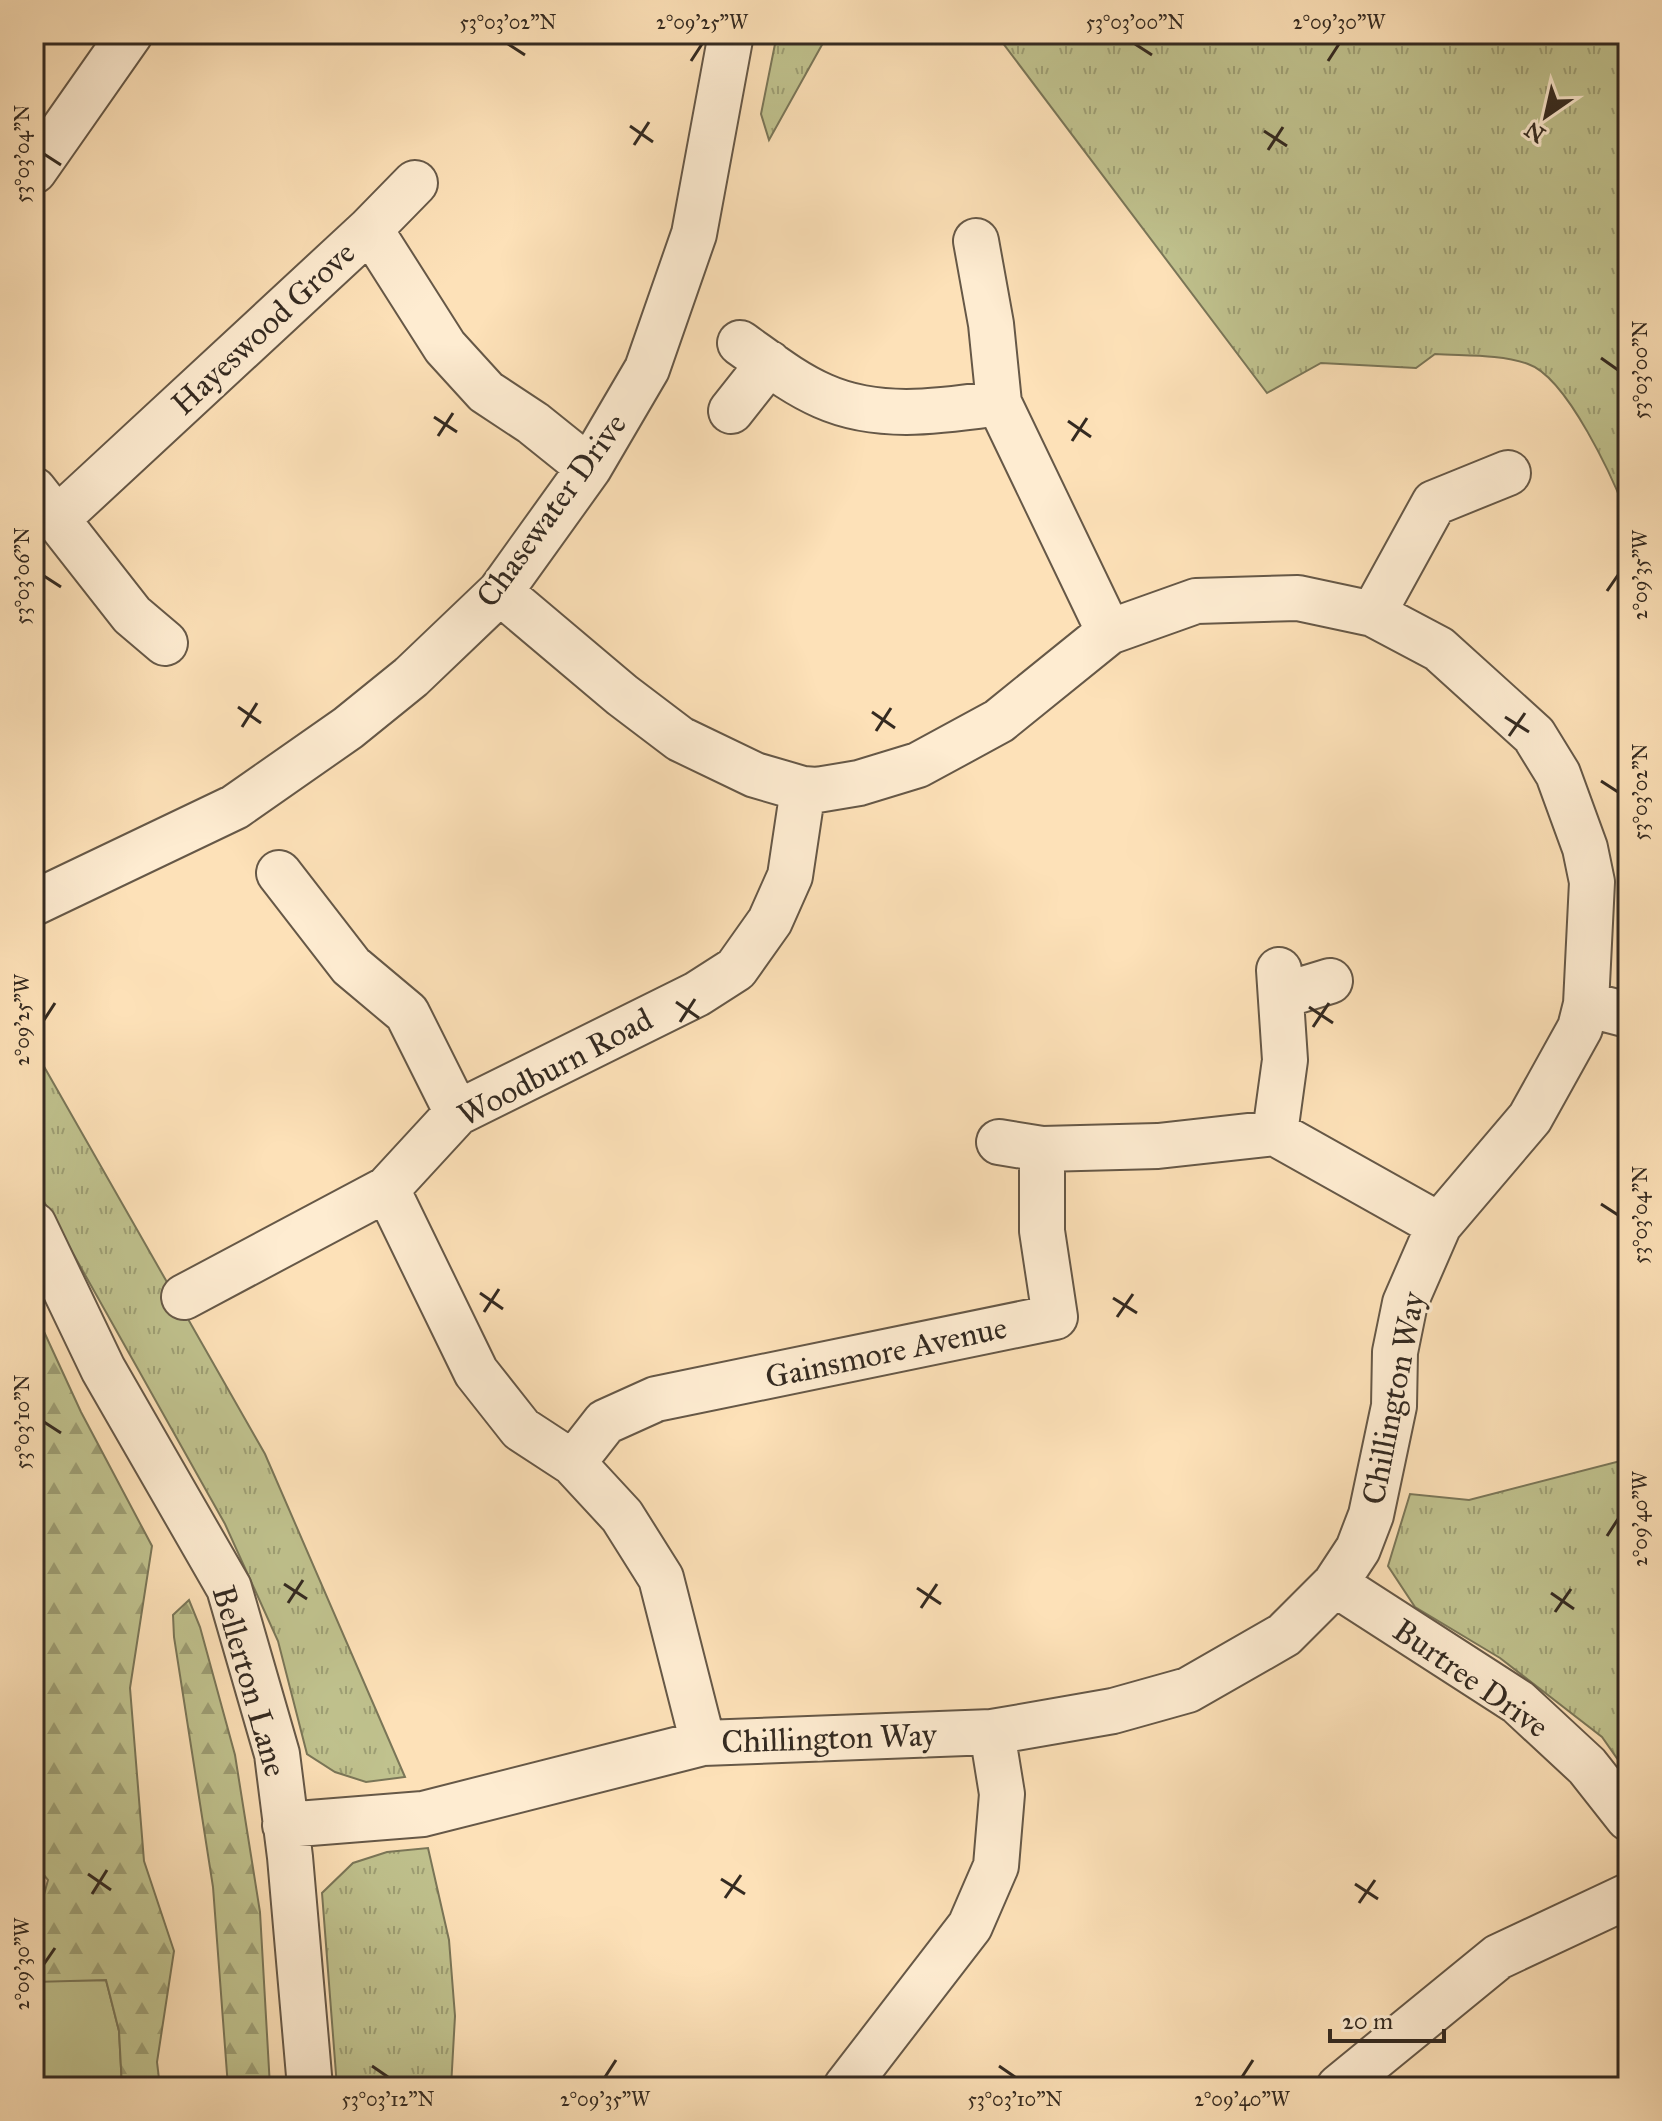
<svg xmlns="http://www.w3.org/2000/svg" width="1662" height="2121" font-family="'IM FELL Great Primer',serif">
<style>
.grass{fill:#c0c28e;stroke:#7a7658;stroke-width:2}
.forest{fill:url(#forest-firs);stroke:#7a7658;stroke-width:2}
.park{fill:url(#park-tufts);stroke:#7a7658;stroke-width:2}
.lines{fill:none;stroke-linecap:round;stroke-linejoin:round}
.minor-casing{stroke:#665847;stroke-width:48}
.minor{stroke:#feecd1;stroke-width:44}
.ticks{fill:none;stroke:#342a21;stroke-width:3}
.labels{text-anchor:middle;stroke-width:7;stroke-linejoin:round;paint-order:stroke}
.street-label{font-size:32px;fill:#342a21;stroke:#feecd1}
.neatline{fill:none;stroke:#342a21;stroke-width:3}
.ticks-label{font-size:20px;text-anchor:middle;fill:#342a21}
</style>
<defs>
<pattern id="forest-firs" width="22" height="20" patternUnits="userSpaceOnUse" patternTransform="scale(2)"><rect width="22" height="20" fill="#c0c28e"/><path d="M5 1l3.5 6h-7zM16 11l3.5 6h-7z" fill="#9d9e74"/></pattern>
<pattern id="park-tufts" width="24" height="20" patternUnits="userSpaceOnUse" patternTransform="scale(2)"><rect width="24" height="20" fill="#c0c28e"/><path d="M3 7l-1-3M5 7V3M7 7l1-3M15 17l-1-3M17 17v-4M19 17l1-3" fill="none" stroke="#9d9e74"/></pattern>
</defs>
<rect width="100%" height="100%" fill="#fde1b8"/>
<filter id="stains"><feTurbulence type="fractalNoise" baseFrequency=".0025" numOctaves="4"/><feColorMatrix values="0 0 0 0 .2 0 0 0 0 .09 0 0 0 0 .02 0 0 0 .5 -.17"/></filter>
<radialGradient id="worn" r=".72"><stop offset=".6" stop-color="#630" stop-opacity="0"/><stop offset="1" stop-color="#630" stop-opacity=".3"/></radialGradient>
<path class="grass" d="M106,1980L119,2031L122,2087H34V1981Z"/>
<path class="forest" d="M34,1310L81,1412L152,1546L130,1688L144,1861L174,1951L157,2062L160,2087H122L119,2031L106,1980L34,1982V1931L48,1880L34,1863Z
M189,1600L200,1627L235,1755L260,1912L270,2087H228L213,1887L174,1637L173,1615Z"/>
<path class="park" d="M777,34H828L769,140L761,114Z
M996,34H1628V518C1614,480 1567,377 1528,364C1500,354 1465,356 1435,354L1416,368L1321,363L1267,393Z
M34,1049L265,1454L405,1777L366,1782L335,1772L307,1754L278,1641L225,1524L34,1184Z
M1628,1459V1774L1602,1737L1500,1658L1415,1607L1388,1566L1410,1494L1469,1500Z
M428,1848L449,1940L455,2016L451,2087H337L322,1893L353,1863L387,1852Z"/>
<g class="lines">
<defs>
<path id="minor" d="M34,171L130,34
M370,229L415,183
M976,241L991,324L999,403
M740,343C767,362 793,383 823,396C879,421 941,411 999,403L1109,632
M731,411L769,363
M34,490L132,615L165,643
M57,519L370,229L445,347L486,392L533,423L589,468
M1373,614L1434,503L1508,473
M279,873L351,966L407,1013L457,1113
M34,903L235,807L348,728L411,677L500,592L589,468L647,369L694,234L731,34
M1281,996L1330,981
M1586,1004L1628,1015
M1275,1133L1285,1060L1279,970
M999,1142L1042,1149
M34,1225L103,1369L229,1588L277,1754L290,1857L310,2087
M184,1297L387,1189
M573,1463L605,1422L656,1399L1055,1317L1042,1231V1149L1158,1146L1275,1133L1439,1225
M1335,1584L1518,1702L1587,1766L1628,1818
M703,1743L661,1578L622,1516L573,1463L521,1429L476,1372L387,1189L457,1113L697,994L736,969L770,921L790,876L803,789
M285,1825L423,1814L703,1743L992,1732L1113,1711L1188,1690L1284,1635L1335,1584L1358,1549L1371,1515L1394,1406L1395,1352L1405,1303L1439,1225L1530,1118L1580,1028L1586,1004L1592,882L1585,848L1558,774L1534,735L1439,649L1373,614L1298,598L1196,601L1109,632L999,721L918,765L859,783L817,790L803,789L755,775L680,739L622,695L500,592
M846,2087L970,1926L996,1866L1002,1794L992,1732
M1339,2087L1498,1957L1628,1896"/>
</defs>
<use href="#minor" class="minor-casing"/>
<use href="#minor" class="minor"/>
</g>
<path class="ticks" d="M508,44L525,55M1135,44L1152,55M691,61L702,44M1328,61L1339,44M630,126L653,142M1264,131L1287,146M634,145L649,122M1268,150L1283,127M44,154L61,165M1601,358L1618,370M434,417L457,432M1068,421L1091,437M438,436L453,413M1072,441L1087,418M44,576L61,587M1607,591L1618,575M238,707L261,723M872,712L895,728M1505,717L1529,732M242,727L257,703M876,731L891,708M1509,736L1525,713M1601,781L1618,792M676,1002L699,1018M1309,1007L1333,1023M44,1020L55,1003M680,1022L695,999M1313,1027L1329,1003M1601,1204L1618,1215M480,1293L503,1309M1113,1298L1137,1313M484,1312L499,1289M1117,1317L1133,1294M44,1422L61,1433M1607,1536L1618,1519M284,1584L307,1599M917,1588L941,1604M1551,1593L1574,1609M288,1603L303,1580M921,1608L937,1584M1555,1612L1571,1589M88,1874L111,1890M721,1879L745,1894M1355,1884L1378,1899M92,1894L107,1870M725,1898L741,1875M1359,1903L1375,1880M44,1964L55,1948M372,2066L388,2077M999,2066L1015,2077M605,2077L616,2060M1242,2077L1253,2060"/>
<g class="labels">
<g class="street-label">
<text transform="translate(263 328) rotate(-43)" y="11">Hayeswood Grove</text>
<text transform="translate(551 510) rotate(-54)" y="11">Chasewater Drive</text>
<text transform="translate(555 1067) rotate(-28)" y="11">Woodburn Road</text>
<text transform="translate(886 1352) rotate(-12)" y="11">Gainsmore Avenue</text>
<text transform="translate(1393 1398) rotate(-79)" y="11">Chillington Way</text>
<text transform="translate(1471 1678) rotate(35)" y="11">Burtree Drive</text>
<text transform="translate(250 1681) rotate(74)" y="11">Bellerton Lane</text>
<text transform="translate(829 1738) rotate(-2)" y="11">Chillington Way</text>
</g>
</g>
<rect width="1662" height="2121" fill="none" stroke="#fde1b8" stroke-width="88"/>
<g transform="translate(1546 116) rotate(214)" stroke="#feecd1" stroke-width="6" paint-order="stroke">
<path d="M0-6L14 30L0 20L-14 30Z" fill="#342a21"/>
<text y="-12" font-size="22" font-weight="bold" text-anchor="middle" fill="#342a21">N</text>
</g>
<path d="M1330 2029v12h114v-12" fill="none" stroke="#342a21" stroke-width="4"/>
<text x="1342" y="2029" font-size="24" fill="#342a21" stroke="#feecd1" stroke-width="6" paint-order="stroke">20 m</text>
<rect x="44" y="44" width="1574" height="2033" class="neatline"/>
<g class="ticks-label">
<text x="508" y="29">53°03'02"N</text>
<text x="702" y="29">2°09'25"W</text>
<text x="1135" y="29">53°03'00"N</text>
<text x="1339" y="29">2°09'30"W</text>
<text transform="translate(22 154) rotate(-90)" y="7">53°03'04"N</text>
<text transform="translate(1640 370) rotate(-90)" y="7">53°03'00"N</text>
<text transform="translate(1640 575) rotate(-90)" y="7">2°09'35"W</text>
<text transform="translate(22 576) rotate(-90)" y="7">53°03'06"N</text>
<text transform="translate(1640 792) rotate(-90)" y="7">53°03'02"N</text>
<text transform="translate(22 1020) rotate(-90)" y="7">2°09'25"W</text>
<text transform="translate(1640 1215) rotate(-90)" y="7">53°03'04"N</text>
<text transform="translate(22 1422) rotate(-90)" y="7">53°03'10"N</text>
<text transform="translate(1640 1519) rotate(-90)" y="7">2°09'40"W</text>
<text transform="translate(22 1964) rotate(-90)" y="7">2°09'30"W</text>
<text x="388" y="2106">53°03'12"N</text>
<text x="605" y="2106">2°09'35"W</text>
<text x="1015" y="2106">53°03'10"N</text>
<text x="1242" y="2106">2°09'40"W</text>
</g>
<rect width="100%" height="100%" filter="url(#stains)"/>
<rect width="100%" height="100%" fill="url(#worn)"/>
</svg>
